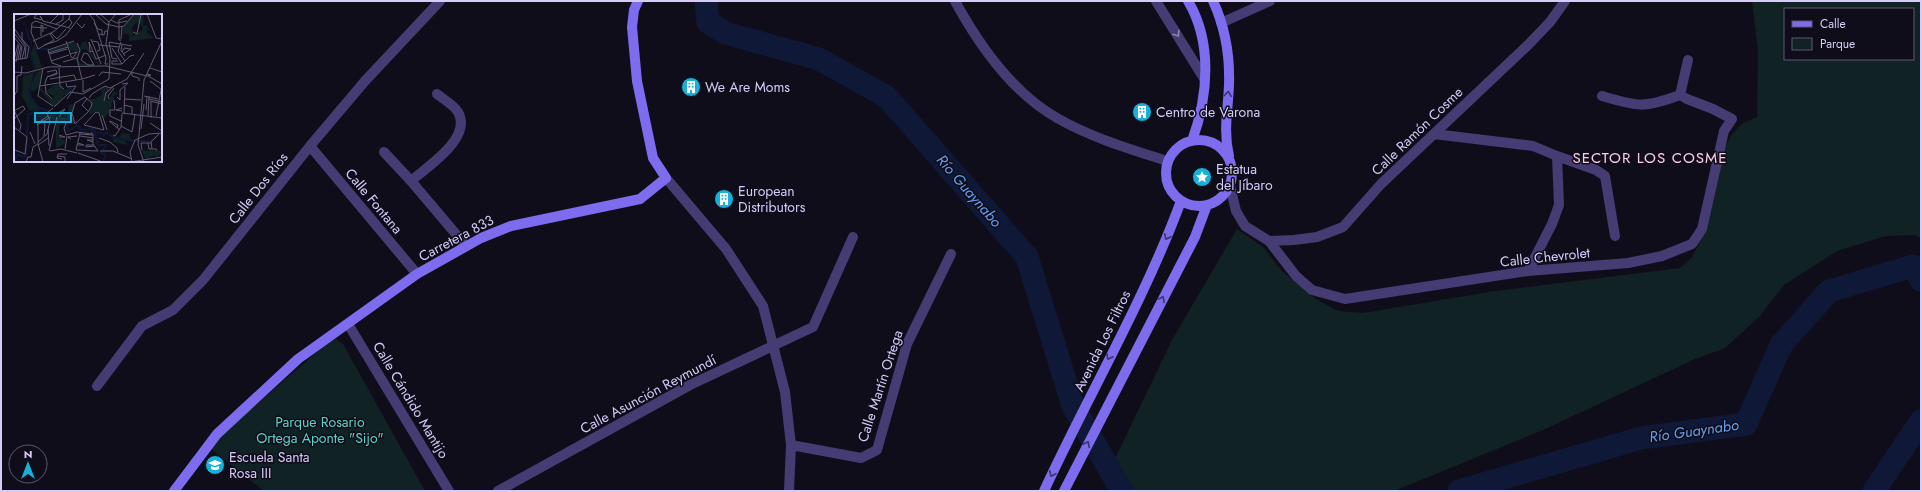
<svg xmlns="http://www.w3.org/2000/svg" width="1922" height="492" font-family="Jost,sans-serif">
<style>
.green{fill:#102223;fill-rule:evenodd}
.lines{fill:none;stroke-linecap:round;stroke-linejoin:round}
.river{stroke:#0f1937;stroke-width:23}
.street{stroke:#453c74;stroke-width:10}
.secondary{stroke:#7e6cef;stroke-width:10}
.oneway{stroke:#8e84b6}
.oneway2{stroke:#3c336f}
.labels{text-anchor:middle;stroke-width:3;stroke-linejoin:round;paint-order:stroke}
.poi-label{font-size:14px;fill:#d6cbf9;stroke:#100d1a;text-anchor:start}
.street-label{font-size:14px;fill:#d6cbf9;stroke:#100d1a}
.park-label{font-size:14px;fill:#60d0c1;stroke:#100d1a}
.neighbourhood-label{font-size:15px;letter-spacing:1px;fill:#facde4;stroke:#100d1a}
.water-label{font-size:15px;font-style:italic;fill:#649fee;stroke:#100d1a}
.inset-river{fill:none;stroke:#0f1937;stroke-width:2}
.inset-road{fill:none;stroke:#5f5973;stroke-width:1}
.view{fill:#17b0da;fill-opacity:0.15;stroke:#17b0da;stroke-width:2}
.inset-edge{fill:none;stroke:#d6cbf9;stroke-width:2}
</style>
<rect width="100%" height="100%" fill="#100d1a"/>
<path class="green" d="M1752,1H1921V238L1915,235L1886,236L1837,251L1784,285L1759,317L1725,348L1693,360L1543,430L1394,491H1123L1111,467L1172,340L1237,229L1263,247L1282,271L1316,299L1338,311L1363,313L1495,291L1680,268L1692,257L1701,240L1720,159L1731,135L1743,123L1757,117L1758,51ZM1785,9H1913V59H1785Z
M336,339L343,344L425,491H264L210,448L218,438L326,344Z"/>
<g class="lines">
<path class="river" d="M706,1L708,22L725,33L819,59L887,97L1027,257L1073,406L1122,491
M1459,491L1641,438L1746,424L1781,345L1829,291L1913,266L1921,280
M1874,491L1921,421"/>
<path class="street" d="M955,1C979,45 1013,93 1057,118C1092,138 1130,149 1167,161
M1156,1L1205,80
M1221,23L1270,1
M1602,96C1638,107 1645,108 1680,95
M1434,134L1533,146L1557,156L1596,170L1605,176L1615,236
M310,146L417,274
M384,152L411,181L466,246
M666,178L726,249L763,306L785,392L791,445L789,491
M411,181C427,167 473,138 458,112C454,105 443,99 437,94
M1230,186L1236,211L1245,226L1269,241L1296,276L1312,290L1345,299L1528,271L1628,263L1662,256L1692,244L1702,229L1724,131L1732,119L1713,109L1687,99L1680,95L1688,60
M1269,241L1294,240L1317,237L1343,227L1381,184L1528,45L1550,22L1565,1
M1528,271L1552,224L1559,205L1557,156
M348,324L449,491
M97,386L142,326L173,310L203,280L310,146L365,81L440,1
M791,445L861,458L877,450L907,344L951,254
M498,491L690,385L813,327L853,237"/>
<path class="secondary" d="M1188,1C1213,43 1208,97 1192,141
M1213,1C1225,27 1230,56 1229,85C1228,111 1223,130 1229,156
M1166 173a33 33 0 1 1 66 0a33 33 0 1 1-66 0Z
M174,491L217,434L298,359L417,274L481,238L511,226L640,199L666,178L653,158L637,81L632,27L634,10L638,1
M1044,491C1089,394 1144,301 1181,201
M1064,491L1195,237L1207,205"/>
</g>
<defs><path id="oneway-chevron" d="M-2-3.5L2.5 0L-2 3.5" fill="none" stroke-width="1.6" stroke-linecap="round" stroke-linejoin="round"/></defs>
<use class="oneway" href="#oneway-chevron" transform="translate(1177 34) rotate(57)"/>
<g class="oneway2">
<use href="#oneway-chevron" transform="translate(1228 94) rotate(-83)"/>
<use href="#oneway-chevron" transform="translate(1167 237) rotate(115)"/>
<use href="#oneway-chevron" transform="translate(1162 299) rotate(-62)"/>
<use href="#oneway-chevron" transform="translate(1109 357) rotate(116)"/>
<use href="#oneway-chevron" transform="translate(1087 444) rotate(-63)"/>
<use href="#oneway-chevron" transform="translate(1052 474) rotate(116)"/>
</g>
<defs>
<symbol id="building-disc" viewBox="-11 -11 22 22"><circle r="9.5" fill="#17b0da" stroke="#100d1a"/><path d="M-4-6H4V6H1V3H-1V6H-4ZM-2.5-4.3h1.7v1.8h-1.7ZM.8-4.3h1.7v1.8H.8ZM-2.5-1h1.7V.8h-1.7ZM.8-1h1.7V.8H.8Z" fill="#fff"/></symbol>
<symbol id="sight-disc" viewBox="-11 -11 22 22"><circle r="9.5" fill="#17b0da" stroke="#100d1a"/><path d="M0-6L1.8-2.2L6-1.7L2.9 1.2L3.7 5.4L0 3.3L-3.7 5.4L-2.9 1.2L-6-1.7L-1.8-2.2Z" fill="#fff"/></symbol>
<symbol id="school-disc" viewBox="-11 -11 22 22"><circle r="9.5" fill="#17b0da" stroke="#100d1a"/><path d="M0-5L7-2L0 1L-7-2ZM-4 1L0 2.5L4 1V4Q0 6-4 4Z" fill="#fff"/></symbol>
</defs>
<g fill-rule="evenodd">
<use href="#building-disc" x="680" y="76" width="22" height="22"/>
<use href="#building-disc" x="1131" y="101" width="22" height="22"/>
<use href="#sight-disc" x="1191" y="166" width="22" height="22"/>
<use href="#building-disc" x="713" y="188" width="22" height="22"/>
<use href="#school-disc" x="204" y="454" width="22" height="22"/>
</g>
<g class="labels">
<g class="poi-label">
<text x="705" y="92">We Are Moms</text>
<text x="1156" y="117">Centro de Varona</text>
<text x="1216" y="174">Estatua<tspan x="1216" dy="16">del Jíbaro</tspan></text>
<text x="738" y="196">European<tspan x="738" dy="16">Distributors</tspan></text>
<text x="229" y="462">Escuela Santa<tspan x="229" dy="16">Rosa III</tspan></text>
</g>
<g class="street-label">
<text transform="translate(1417 131) rotate(-44)" y="5">Calle Ramón Cosme</text>
<text transform="translate(258 188) rotate(-52)" y="5">Calle Dos Ríos</text>
<text transform="translate(374 201) rotate(50)" y="5">Calle Fontana</text>
<text transform="translate(456 238) rotate(-28)" y="5">Carretera 833</text>
<text transform="translate(1545 257) rotate(-6)" y="5">Calle Chevrolet</text>
<text transform="translate(1102 341) rotate(-64)" y="5">Avenida Los Filtros</text>
<text transform="translate(880 386) rotate(-72)" y="5">Calle Martín Ortega</text>
<text transform="translate(648 394) rotate(-28)" y="5">Calle Asunción Reymundí</text>
<text transform="translate(411 400) rotate(59)" y="5">Calle Cándido Mantijo</text>
</g>
<g class="park-label">
<text x="320" y="427">Parque Rosario<tspan x="320" dy="16">Ortega Aponte "Sijo"</tspan></text>
</g>
<g class="neighbourhood-label">
<text x="1650" y="163">SECTOR LOS COSME</text>
</g>
<g class="water-label">
<text transform="translate(969 191) rotate(49)" y="5">Río Guaynabo</text>
<text transform="translate(1694 431) rotate(-8)" y="5">Río Guaynabo</text>
</g>
</g>
<g transform="translate(14 14)">
<rect width="148" height="148" fill="#100d1a"/>
<path d="M121,0H130L129,12L135,11L132,13L136,15L133,16V19L140,24L115,27V20H109V14ZM122,8L127,10L129,16L119,22L118,14ZM72,27L76,38L87,52H65L63,44L64,43L66,39L64,44L66,49L84,51L72,35H68L66,39L67,29ZM60,28L63,30L65,38L56,37L54,32L35,39L34,36ZM20,30L28,53L22,55L17,40ZM28,55L26,72L20,77L15,76L23,58ZM20,58L15,81L25,95L16,97L8,82L9,62ZM42,70L52,76L57,73L58,76L50,81L45,89L42,88L44,91L40,93L25,75L26,73L37,86L40,82L33,79V76ZM91,72L96,76L92,82L94,87L100,77L104,79L100,82L95,102L93,100L91,104L83,97L76,101L75,99L78,89L72,80L75,85H81L88,81L87,76ZM55,90L60,91L58,100L60,107H65L59,110L57,103L46,109L44,124L51,126L50,130L42,134V109L43,110L45,109L42,108L44,103L53,104ZM108,119L116,120L117,127H111L113,131L99,128V122L106,123ZM127,136L146,137L147,139L142,144L141,141L132,145Z" fill="#102223" fill-rule="evenodd"/>
<path d="M0,0L12,11L18,28L17,39L22,58L21,63L15,77L21,60L16,40L17,29L13,22L12,12Z" fill="#0f1937"/>
<path class="inset-river" d="M21,35H35M26,94L34,97L43,109L57,104L53,112L54,117L64,111L67,116L80,115L84,131H92L87,139L91,140L90,148M83,119L86,118L90,121L92,118L100,124L123,127H136L143,122M0,148L3,141L12,143L14,101L26,95L17,84L15,75"/>
<path class="inset-road" d="M75,0L80,6L92,44L91,50H94M81,0L92,10L105,13L110,12L120,0M86,0L95,8M133,0L142,24L148,25M22,1L20,4L29,6M28,4L26,2L29,7L56,14M97,6L103,9L113,7M0,7L17,0M36,9L45,0M63,9L68,14L71,10M80,9L84,15L88,16V21M42,10L49,6V0M17,13L33,14M0,14L12,32L11,45M54,14L58,9L55,4M119,18L123,20L127,0M0,19L11,33L8,45M37,19L43,25L52,15M36,20L40,26L24,35L17,18L18,9L22,7L43,15M84,20L90,21L91,17H94M27,22V11L29,12V18M0,23L8,33L6,45M77,25L87,50M107,25L108,12M107,26H105V6L116,1M19,27L39,18L55,5L56,0M52,27L56,39L57,43L59,44L63,38L56,40M79,27L84,28L86,36L83,37M75,28L82,45L92,41M75,28L76,38L79,37M107,28L104,37L111,47M63,29L66,36L63,45L68,65L81,61M4,30L0,46L13,44L15,33L8,25V18M30,31L43,27L52,21L68,0M85,31L105,33M108,31L107,36L111,42M98,34L108,50M34,36L60,27M108,38L110,34L117,35L109,40M34,39L54,33M35,39L34,36L38,49L47,52M70,39L74,40L80,51H74L67,46ZM36,40L53,35M4,45L7,32M103,45L98,44L95,28L118,32M37,47L55,41M104,47H98V50H108M2,48L5,31M49,48L63,44M108,50L116,42L120,41M29,54L24,82L39,92M45,54L46,72L50,75M136,54L148,58M0,58L12,59L34,53L92,52L133,62L137,61L133,60M33,58L42,56L43,59V60L33,63L43,59M118,59V62L125,64V67M85,62L88,58L107,60M134,62L148,70M33,63L31,69L32,79L38,85M36,65L60,61L62,66M69,66V78L77,74M136,67L148,76M52,69L53,73L62,72L53,85M26,72L68,65M0,82L3,77V62L7,61L8,52M130,82L144,85M71,83L78,89L77,93L74,98L61,110L58,99L61,89ZM103,83L106,86V76L114,69L108,70M75,84L78,80L91,72L96,74L113,65L130,39M73,85L68,91L74,97M95,85L94,82L100,74M111,85L127,86M135,85L148,88M100,86L101,96H96V102L107,107M90,87L92,79L101,71M136,87L148,90M110,91L118,93V100M40,93L56,78L69,80L95,65L96,45L92,30L95,8L102,0M0,96L7,111L6,116M132,96L133,82M108,97L102,96L108,94M82,98L85,99L90,116L70,111ZM44,99L51,95L45,103M108,99L148,104M110,100L111,73M88,101L93,116M134,102L135,82M142,102L147,76M137,104V88M0,105L11,95L9,92L0,97M28,105L31,111L30,122M95,107L106,116M96,107L104,111L103,114M52,109L50,114L52,121M136,109L148,117M23,111L37,103M107,112L118,118M0,113L13,123L11,140L1,136M34,115L35,132M127,115L130,90M16,118L21,130M118,118L121,100M66,120L79,121M79,120V130L84,137M52,121L63,118L78,120V118M99,121L101,122L107,113L108,100M66,122L79,124M45,123H51L45,121M85,124L96,128L103,134L104,138M57,125L54,123L63,122M24,128L33,120L36,107L33,99L39,94M79,128L73,126H79M134,129L135,135H142L143,137M24,130L29,148M24,131L34,124M63,131H70L64,129M79,131H72V133L81,132M51,135L53,122M138,135L137,128L145,120M62,136L84,137M62,136L66,119M128,136L127,129H137M35,137L43,103M36,137L47,135L63,139M86,137H99L118,145M64,139L89,148M44,142L51,143V148M48,145L43,144L44,140H53M12,148L14,143H17L19,133L24,130V109L34,102M116,148L148,143M118,148L116,138L121,126L135,120L148,119M130,148L124,131L130,66L148,27"/>
<path class="view" d="M21,99H57V108H21Z"/>
<rect width="148" height="148" class="inset-edge"/>
</g>
<rect width="1922" height="492" fill="none" stroke="#d6cbf9" stroke-width="4"/>
<rect x="1784" y="8" width="130" height="52" fill="#100d1a" stroke="#5f5973"/>
<rect x="1792" y="21" width="20" height="6" fill="#7e6cef" stroke="#5f5973"/>
<text x="1820" y="28" font-size="12" fill="#d6cbf9">Calle</text>
<rect x="1792" y="38" width="20" height="12" fill="#102223" stroke="#5f5973"/>
<text x="1820" y="48" font-size="12" fill="#d6cbf9">Parque</text>
<g transform="translate(28 464)"><circle r="19" fill="#100d1a" stroke="#5f5973"/>
<path d="M0-3L7 15L0 10L-7 15Z" fill="#17b0da"/>
<text y="-6" font-size="11" font-weight="bold" text-anchor="middle" fill="#d6cbf9">N</text>
</g>
</svg>
